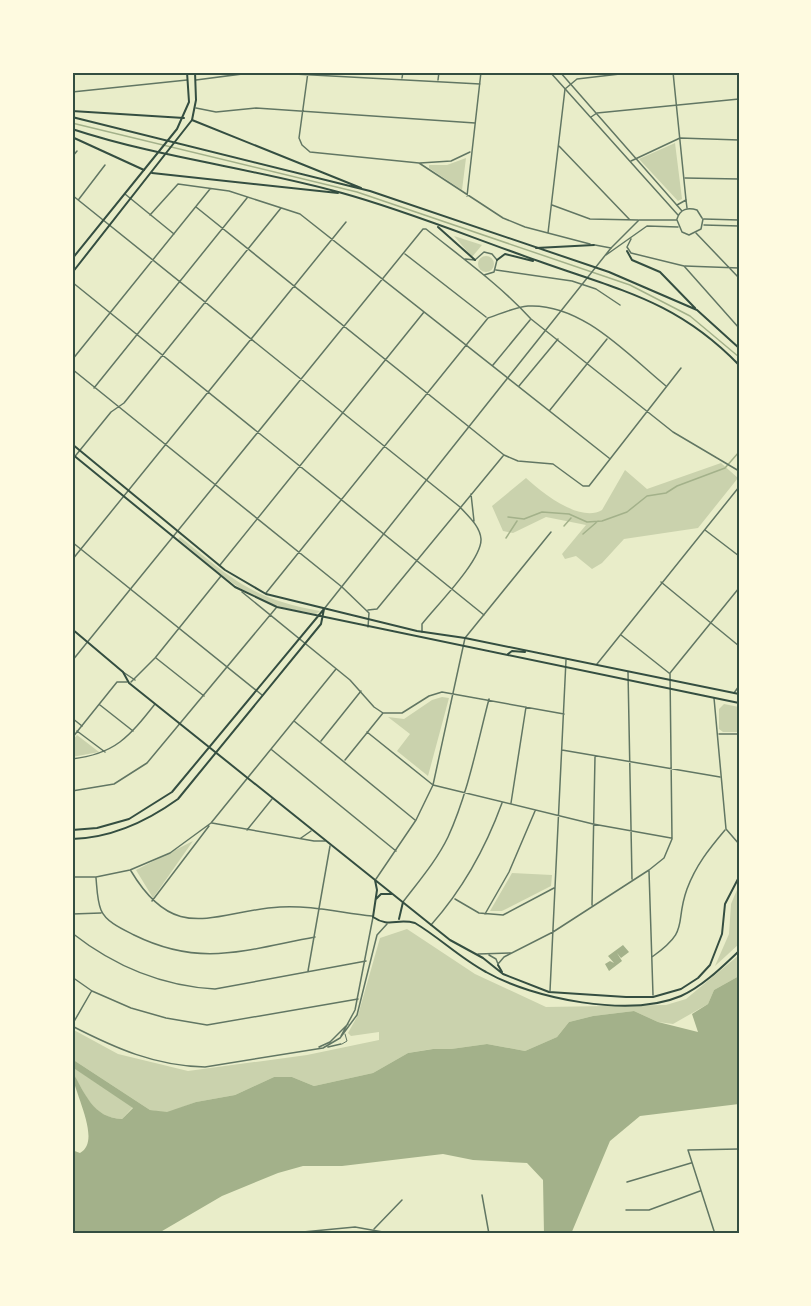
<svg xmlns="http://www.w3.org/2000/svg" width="811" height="1306" font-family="Karla,sans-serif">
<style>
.green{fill:#cad2ad}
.water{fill:#a3b18a}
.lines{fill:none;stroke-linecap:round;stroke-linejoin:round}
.stream{stroke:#a3b18a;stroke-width:1.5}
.service{stroke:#617663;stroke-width:1}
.minor{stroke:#617663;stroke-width:1.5}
.tertiary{stroke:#617663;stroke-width:1.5}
.secondary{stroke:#344e41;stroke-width:2}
.primary{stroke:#344e41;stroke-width:2}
.trunk{stroke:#344e41;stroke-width:2}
.neatline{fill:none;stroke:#344e41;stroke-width:2}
</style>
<rect width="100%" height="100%" fill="#e9edc9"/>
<path class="green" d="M675,143L682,199L678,201L639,159Z
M466,158L462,190L429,168V165H447Z
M454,236L482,245L472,257Z
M478 264a8 8 0 1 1 16 0a8 8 0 1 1-16 0Z
M721,463L738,478L698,528L624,539L602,563L592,569L576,556L565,559L562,554L586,525L546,517L513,533L503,531L492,506L526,478C542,493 580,523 602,510L625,470L647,489Z
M180,537C232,579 252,599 320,611L316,614C303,611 288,609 275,605C238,594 207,562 178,539Z
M442,697L449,698L428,776L397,751L410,734L388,717L404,719L432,700Z
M724,704L739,707V732H723L719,729V709Z
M77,735L99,752L72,757V741Z
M193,841L153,898L136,870Z
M512,873L552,875L551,886L502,911H490Z
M739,885V944L715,966L729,934L731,904Z
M407,929L475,974L546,1007L666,1005L686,999L739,955V976L714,990L708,1004L673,1024L658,1022L634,1011L593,1016L569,1022L557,1037L525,1051L487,1044L451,1049H432L408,1053L373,1073L314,1086L292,1077H274L235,1095L196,1102L167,1113L150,1110L72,1059V1029L118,1054L188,1071L307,1055L379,1040V1032L351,1036L348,1033L358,1015L380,938Z
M74,1068L133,1107L122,1119C93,1118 85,1094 72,1071Z"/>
<path class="water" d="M623,945L629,952L621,958L617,953L622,961L609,971L605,964L610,961L614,963L608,956Z
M739,976V1104L640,1116L610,1141L571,1234H544L543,1180L527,1163L473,1160L443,1154L342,1166H303L278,1173L222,1196L157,1234H72V1150L80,1153C103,1141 72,1090 72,1071C85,1093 93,1118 122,1119L133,1108L72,1067V1059L150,1110L167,1112L196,1102L235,1095L274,1077H292L314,1086L373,1073L408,1053L433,1049H451L487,1044L525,1051L557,1037L569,1022L593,1016L634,1011L658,1022L698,1032L692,1014L708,1004L714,990Z"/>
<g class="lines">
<path class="stream" d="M72,123L357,192L630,285L690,316L739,357
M508,517L524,519L542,512L569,514L587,522L602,521L627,512L647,496L666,493L677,486L725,468L739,452
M564,526L571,518
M583,534L598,521
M506,538L517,521"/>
<path class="service" d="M342,1044L347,1041L345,1034"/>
<path class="minor" d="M308,72L299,138L302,145L310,152L419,163L503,218L525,227L590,244
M402,78L403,72
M196,80L257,72L480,84
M438,80L439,72
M72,92L187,80
M196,108L216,112L256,108L475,123
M591,117L597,113L739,99
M559,146L630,220
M72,157L77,151
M631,161L680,138L739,140
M420,163L451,161L470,152
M685,178L739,179
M125,194L174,234
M72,195L460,507C468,516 480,526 481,539C482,560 436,606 422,624V632
M467,196L481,72
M79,199L105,165
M552,205L590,219L638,220
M677,205L686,200L687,208
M196,207L504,455L518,461L553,464L583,486H589L681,368
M150,215L178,184L229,191L300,214L609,458
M548,233L565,89L577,79L637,72
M696,233L739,278
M595,245L611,248
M405,254L486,317
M465,259L475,260
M475,260L484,252L492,254L497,260L494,272L484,275
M685,266L739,268
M496,270L572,281L596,289L620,305
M72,282L484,615
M72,360L210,189
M493,365L530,320
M72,369L342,587L369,613L368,627
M519,386L558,339
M94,388L247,198
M550,410L607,339
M72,460L111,412L124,403L281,208
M471,494L474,521
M705,530L739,556
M72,560L346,222
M220,565L424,312
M661,582L739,646
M242,592L350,680L374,707L383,713H402L429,696L442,692L564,714
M266,593L488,318C500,314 515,307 528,306C582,303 628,355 666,386
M368,610L377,609L503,456
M621,635L669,673
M156,658L204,696
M72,661L423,229H426C462,258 500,285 531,319L673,432L739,471
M597,664L739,487
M628,672L632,879
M131,682L155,658L221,576
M734,693L739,686
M100,705L133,731
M294,721L415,820
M77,731L105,752
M367,732L433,785L593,824L671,838
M719,734H739
M72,738L117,682H127
M321,741L361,691
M272,750L396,851
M562,750L720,777
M72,759C115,754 129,737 155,704
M345,760L383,713
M72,791L114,784L147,763L276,608
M511,803L526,707
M212,823L314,841H325
M247,830L272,799
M301,838L311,831
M131,871C176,946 214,911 280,907C310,905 342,913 372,916
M649,871L653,995
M72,877H96L130,870L170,853L211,823L336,669
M96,878C97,888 97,900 101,910C106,922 122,929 134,935C201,968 245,950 315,937
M376,879L416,820L433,785L465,638L551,532
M455,899L479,913L503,915L554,888
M152,901L209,826
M403,902C419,881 437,860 448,837C468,793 477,745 489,699
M592,905L595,757
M72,914L101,913
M485,914L509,872L535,811
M431,925C463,889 486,847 502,803
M72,933C114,966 161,986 215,989L366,961
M478,954L512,953
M489,955L496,959L498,964
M652,957C691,929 674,925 687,889C696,865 709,849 725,830
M498,964L504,957L553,932L649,870L664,858L672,839L670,673L739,588
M308,971L330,846
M72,977L92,991L131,1008L166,1018L207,1025L358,999
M550,991L566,660
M72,1025L91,992
M627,1182L691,1163
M482,1195L489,1234
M626,1210H649L700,1191
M374,1229L402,1200
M715,1234L688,1150L739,1149"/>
<path class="tertiary" d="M550,72L678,215
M560,72L682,211
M673,72L686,200
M677,219C680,209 688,207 697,210L702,218
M704,219L739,220
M677,220L682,232L689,235L701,229L703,219
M704,225L739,226
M631,239L627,247L631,253L684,266L739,328
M606,255L647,226L678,227
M72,542L262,695
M324,609L611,248L639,220H677
M123,672L135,680
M714,698L726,829L739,844
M72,718L82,726
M72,1026C115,1048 155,1066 205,1067L323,1048L340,1038L357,1015L377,935L387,924
M341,1036L355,1010L373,917
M319,1047L330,1042L348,1024
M328,1047L341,1044
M282,1234L355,1227L394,1234
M329,1234H364"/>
<path class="secondary" d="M72,444L225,570L266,594L417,631L465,638L739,694
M72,454L235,587L277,607L739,703
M72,629L123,672L129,683L450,940L483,958L503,974L549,992L626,997H653L681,989L698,978L710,965L722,934L725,904L739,877
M508,654L512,651L525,652
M72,830L97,828L129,819L172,792L324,609
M72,839C112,838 146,822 178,799L321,624L324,609
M375,880L377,890L373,917C389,928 397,918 415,923C440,938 460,958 486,972C533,999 630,1018 681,996C703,986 722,967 739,951
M376,899L381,894H392
M399,919L403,902
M498,965L502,972"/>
<path class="primary" d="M72,259L177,129L189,102L187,72
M72,273L192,120L196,100L195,72"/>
<path class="trunk" d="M72,111L184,118
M72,117L370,191L609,272L697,310L739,348
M192,120L361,188
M72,129C160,158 253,168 342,193C411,212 477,240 544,263C623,291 678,302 739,365
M72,137L144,170
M152,173L338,193
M438,227L475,260
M536,248L594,245
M627,251L632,260L660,272L695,308
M497,260L505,254L533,261"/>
</g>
<rect width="811" height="1306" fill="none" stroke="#fefae0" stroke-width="147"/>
<rect x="74" y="74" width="664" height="1158" class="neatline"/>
</svg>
